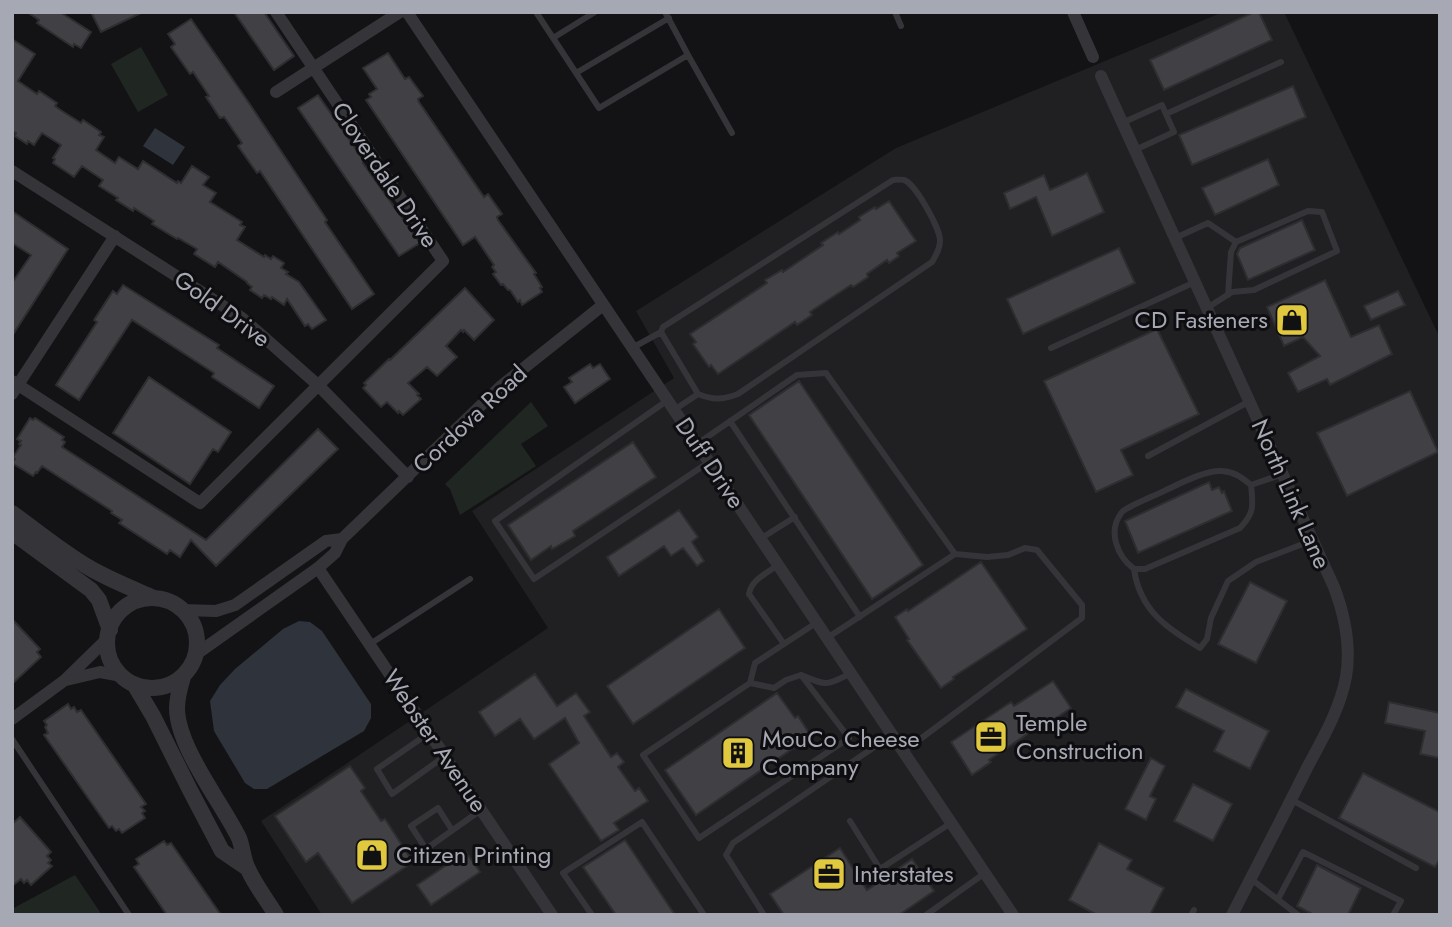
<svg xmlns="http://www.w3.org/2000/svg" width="1452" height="927" font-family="Jost,sans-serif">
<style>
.built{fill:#201f21}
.green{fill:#202722}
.water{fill:#2e333c}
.building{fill:#404045;stroke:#2e2d30;stroke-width:2}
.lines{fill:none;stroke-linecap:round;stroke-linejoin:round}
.service{stroke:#353539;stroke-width:6}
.minor{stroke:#353539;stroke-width:12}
.tertiary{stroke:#353539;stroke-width:16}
.labels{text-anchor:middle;stroke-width:6;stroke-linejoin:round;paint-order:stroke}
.street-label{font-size:24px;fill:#a6a8b4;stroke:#0e0e10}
.poi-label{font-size:24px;fill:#a6a8b4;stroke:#0e0e10;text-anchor:start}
</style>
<rect width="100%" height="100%" fill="#131315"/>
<path class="built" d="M1223,12H1284L1440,338V915H322L261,821L548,628L472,511L674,378L636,311L896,148Z"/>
<path class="green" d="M141,47L168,95L138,112L111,64Z
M531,402L548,426L521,444L536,466L460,515L450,489L445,484Z
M75,875L102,915H14L12,913V909Z"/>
<path class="water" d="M155,128L185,147L173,165L143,146Z
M299,621L310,622L322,631L371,704V718L364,731L267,789H254L245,783L214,731L210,701L220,685L235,669L283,629Z"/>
<path class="building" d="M27,12H60L91,32L81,48L74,44L73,47L37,23L39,20Z
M91,12H143L101,32Z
M234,12H264L294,56L274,70Z
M1254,12H1259L1272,40L1164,90L1150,60Z
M191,19L251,106L327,220L325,222L374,294L352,309L260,171L257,173L238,146L242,143L227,121L224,117L220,118L206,97L209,96L193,72L190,74L171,47L175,44L168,34Z
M12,39L35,54L18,81L37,94L39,91L57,103L55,106L59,109L81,123L83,120L101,132L99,135L104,137L96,150L115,163L119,157L138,169L143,161L177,183L178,181L181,183L192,166L209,177L203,185L216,193L210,202L242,222L240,225L245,227L237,240L264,257L265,255L271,259L273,256L284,263L281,268L288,272L286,274L299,282L326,320L312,329L308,324L305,326L287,299L284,305L272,297L271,299L264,295L262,298L250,290L252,287L247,283V282L218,262L215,267L194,254L197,249L178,238L177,239L152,224L154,221L134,208L133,211L116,200L118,198L99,186L103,180L82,166L74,177L53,163L55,159L53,158L61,145L42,133L34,145L28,141L27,144L15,136L16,133L12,131Z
M388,53L405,79L409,77L423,96L418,99L419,102L484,197L488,194L502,214L497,217L498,220L536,273L534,274L542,287L540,288L542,292L522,305L520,300L518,302L510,290H508L503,284L501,285L493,274L496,272L492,267L494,265L475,237L463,245L366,100L371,97L369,94L377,89L363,68Z
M1293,86L1306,117L1192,165L1179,135Z
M318,95L365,162L363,163L420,243L399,256L298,108Z
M1268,159L1279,185L1215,215L1202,188Z
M1087,173L1104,212L1052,236L1036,197L1010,209L1004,193L1044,175L1050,190Z
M889,201L916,241L897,253L899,256L889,263L887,260L867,274L868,277L853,287L851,285L810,312L812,315L797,325L795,322L718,374L711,365L709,367L693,344L696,342L690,334L767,283L765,280L782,270L783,272L823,245L821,243L838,232L839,234L860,220L859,217L875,207L876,209Z
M12,211L68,249L12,336V283L31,255L12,243Z
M1302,220L1315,250L1248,280L1237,254L1240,248Z
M1119,248L1135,283L1023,334L1007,299Z
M1325,280L1351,337L1379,325L1392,354L1330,385L1327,379L1298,392L1288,373L1320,356L1303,337L1284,346L1267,307Z
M123,285L219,345L217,348L274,386L259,408L212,377L214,373L132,320L79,400L56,385L97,322L94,320L113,291L117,294Z
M465,288L494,320L474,340L464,330L463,332L461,330L446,346L457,357L437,376L427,367L408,383L419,394L417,395L421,399L403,415L399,411L398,413L387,402L381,407L363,388L366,385L364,383L389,359L390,360Z
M1398,291L1405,305L1371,320L1364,306Z
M1157,329L1199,414L1121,450L1133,475L1096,492L1044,381Z
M590,364L593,368L600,364L610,379L575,403L564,387L572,382L569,378Z
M149,377L231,432L218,452L213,449L190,484L113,433Z
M799,381L923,565L872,599L749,415Z
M1410,391L1438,452L1347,496L1317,433Z
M30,418L33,420L35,418L64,437L62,440L65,442L62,447L206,540L318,429L338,449L216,566L191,540L180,557L170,550L167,554L119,523L122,520L111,513L112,511L42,466L37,473L36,472L33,476L12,463L15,459L13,457L21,445L19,444L21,441L17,439Z
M633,442L656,477L573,531L575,536L552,549L551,546L531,560L508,525Z
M1209,482L1212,490L1219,487L1222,493L1224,491L1232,511L1138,553L1125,521Z
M679,510L698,537L692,542L704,561L697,566L683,548L671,556L664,546L619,576L607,557Z
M981,562L1027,629L953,677L954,679L941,688L907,640L909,639L895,617L907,609L908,611Z
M1250,582L1287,601L1256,663L1218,644Z
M719,609L745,648L633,724L607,686Z
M12,619L40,649L37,652L41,657L12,684Z
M535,674L557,706L576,693L590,712L584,716L611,757L617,753L624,762L618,767L635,791L639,788L648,801L614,823L619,830L601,841L549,764L579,743L565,718L534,739L520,719L495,736L479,712Z
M1053,681L1071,708L1043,727L1041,725L989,760L991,762L972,775L951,742L1011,702L1014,706Z
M1186,689L1269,731L1250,769L1214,751L1224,731L1176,707Z
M777,693L795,718L798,716L811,736L696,815L665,770Z
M1389,702L1440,713V758L1420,754L1425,731L1385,723Z
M68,704L71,709L74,707L77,712L81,710L146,804L141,807L145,811L142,813L145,818L122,833L119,829L116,831L112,826L109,828L44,735L48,733L45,727L47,725L44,721Z
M1151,758L1165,766L1150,796L1156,799L1146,820L1125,809Z
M350,766L365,788L361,791L381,821L385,819L413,862L352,903L318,853L306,862L275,816Z
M1363,773L1440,812V859L1435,867L1339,818Z
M1193,784L1232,804L1213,841L1174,821Z
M20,817L51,852L47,856L51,860L48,863L52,866L31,885L27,880L24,883L21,879L12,886V824Z
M625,840L675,915H616L583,867Z
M164,841L167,845L171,843L221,915H167L134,867L139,864L136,859Z
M1099,843L1132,860L1127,869L1164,888L1150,915H1097L1069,900Z
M840,848L867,890L912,859L934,891L899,915H784L770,894Z
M466,852L480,872L431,905L417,885Z
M1317,865L1361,888L1348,915H1314L1297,906Z"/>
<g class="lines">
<path class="service" d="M536,12L599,108L688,55L665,12
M895,12L901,26
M553,38L595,12
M688,55L732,133
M576,73L669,18
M1166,114L1281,62
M1122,123L1162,105L1174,132L1135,150
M1175,238L1208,223L1236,242
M1207,308L1232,292L1254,290L1337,251L1322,212L1308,211L1236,242L1231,252L1228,295
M632,348L661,332
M1051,348L1195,282
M668,400L495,521L534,579L709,462
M674,410L698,394C713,400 722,400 738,394L932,262C936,255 940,249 940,241C941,230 915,183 904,180C903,179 895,180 893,180L663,327L661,332L698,394
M730,421L860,617
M697,444L797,375L826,373L955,554L827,638
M1148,456L1250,401
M1251,485C1253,505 1255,512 1240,528L1145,569H1134C1117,556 1107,531 1122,512C1128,506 1157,495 1166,490C1181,483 1206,470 1222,471C1235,472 1241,477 1251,485L1283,474
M760,539L795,517
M778,565C767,573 751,580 749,594L784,644L816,623
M1134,569C1140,611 1167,628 1200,648L1207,639L1211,618L1228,581L1256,562L1313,540
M370,644L470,579
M801,675L849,738L699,838L643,755L750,683L774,688L786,680L801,675C827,686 826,686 851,673
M750,683L755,663L784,644
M429,733L377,769L392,794L445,756
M12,739L129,915
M903,752L1082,618V605L1037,550L1025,548L1008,555L987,557L955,554
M1292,800L1416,868
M850,821L880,869L951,823
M452,830L438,808L411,826L426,849L481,810
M1251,879L1298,915
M1278,899L1303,852L1401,901L1393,915
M592,915L563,873L642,822L704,915
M764,915L726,855L733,843L892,735
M926,915L985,873
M1191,915L1194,910"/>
<path class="minor" d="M407,12L1013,915
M1073,12L1093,57
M1101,76L1334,587C1345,616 1351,647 1346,677C1340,709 1323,738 1308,766C1283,816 1258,865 1232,915
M276,92L400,12
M12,171L242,318L319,386L408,477
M12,381L200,503L443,261L276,12
M12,394L115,236
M318,568L552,915
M182,610L216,611L235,605L326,541L342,539
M195,655L318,568L335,553L342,539L500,387L603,305
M66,680L100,672L122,676
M12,719L65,680L108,638"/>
<path class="tertiary" d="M12,513C37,531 61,551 88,567C108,579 131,588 152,597
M12,532L91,590L99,600L110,630
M107 643a45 45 0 1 1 90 0a45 45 0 1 1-90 0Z
M183,677C180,687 177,698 177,708C177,747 222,803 239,838C243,848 243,860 248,869C255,885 267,900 276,915
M134,684L153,716L190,790L222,851L247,868"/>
</g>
<defs>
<symbol id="shop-square" viewBox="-11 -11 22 22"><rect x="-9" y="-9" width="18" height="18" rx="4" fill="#e0c83f" stroke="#0e0e10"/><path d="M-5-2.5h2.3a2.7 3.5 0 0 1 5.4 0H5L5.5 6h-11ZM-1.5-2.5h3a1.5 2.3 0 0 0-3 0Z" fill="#111"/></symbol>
<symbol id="office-square" viewBox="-11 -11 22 22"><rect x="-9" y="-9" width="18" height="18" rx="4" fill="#e0c83f" stroke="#0e0e10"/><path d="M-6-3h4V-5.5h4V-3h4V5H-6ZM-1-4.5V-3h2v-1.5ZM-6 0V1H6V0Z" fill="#111"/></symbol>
<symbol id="building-square" viewBox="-11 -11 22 22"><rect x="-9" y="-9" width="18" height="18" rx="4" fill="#e0c83f" stroke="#0e0e10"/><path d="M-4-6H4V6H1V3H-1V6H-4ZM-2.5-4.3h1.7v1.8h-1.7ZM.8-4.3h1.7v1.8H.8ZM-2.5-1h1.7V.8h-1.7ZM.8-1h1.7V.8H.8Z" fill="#111"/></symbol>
</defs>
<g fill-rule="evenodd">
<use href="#shop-square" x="1273" y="301" width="38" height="38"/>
<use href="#office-square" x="972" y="718" width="38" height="38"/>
<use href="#building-square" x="719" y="734" width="38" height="38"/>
<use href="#shop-square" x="353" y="836" width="38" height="38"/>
<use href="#office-square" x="810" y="855" width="38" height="38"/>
</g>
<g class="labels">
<g class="street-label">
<text transform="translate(385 175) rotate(56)" y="8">Cloverdale Drive</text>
<text transform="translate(222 309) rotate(36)" y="8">Gold Drive</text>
<text transform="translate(470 419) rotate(-43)" y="8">Cordova Road</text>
<text transform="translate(710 463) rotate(56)" y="8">Duff Drive</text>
<text transform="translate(1291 494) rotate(66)" y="8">North Link Lane</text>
<text transform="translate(435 741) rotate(56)" y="8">Webster Avenue</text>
</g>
<g class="poi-label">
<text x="1268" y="328" text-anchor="end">CD Fasteners</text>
<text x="1016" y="731">Temple<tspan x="1016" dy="28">Construction</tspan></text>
<text x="762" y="747">MouCo Cheese<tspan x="762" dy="28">Company</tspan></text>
<text x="396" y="863">Citizen Printing</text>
<text x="854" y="882">Interstates</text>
</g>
</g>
<rect width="1452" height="927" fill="none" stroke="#a6a8b4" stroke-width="28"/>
</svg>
